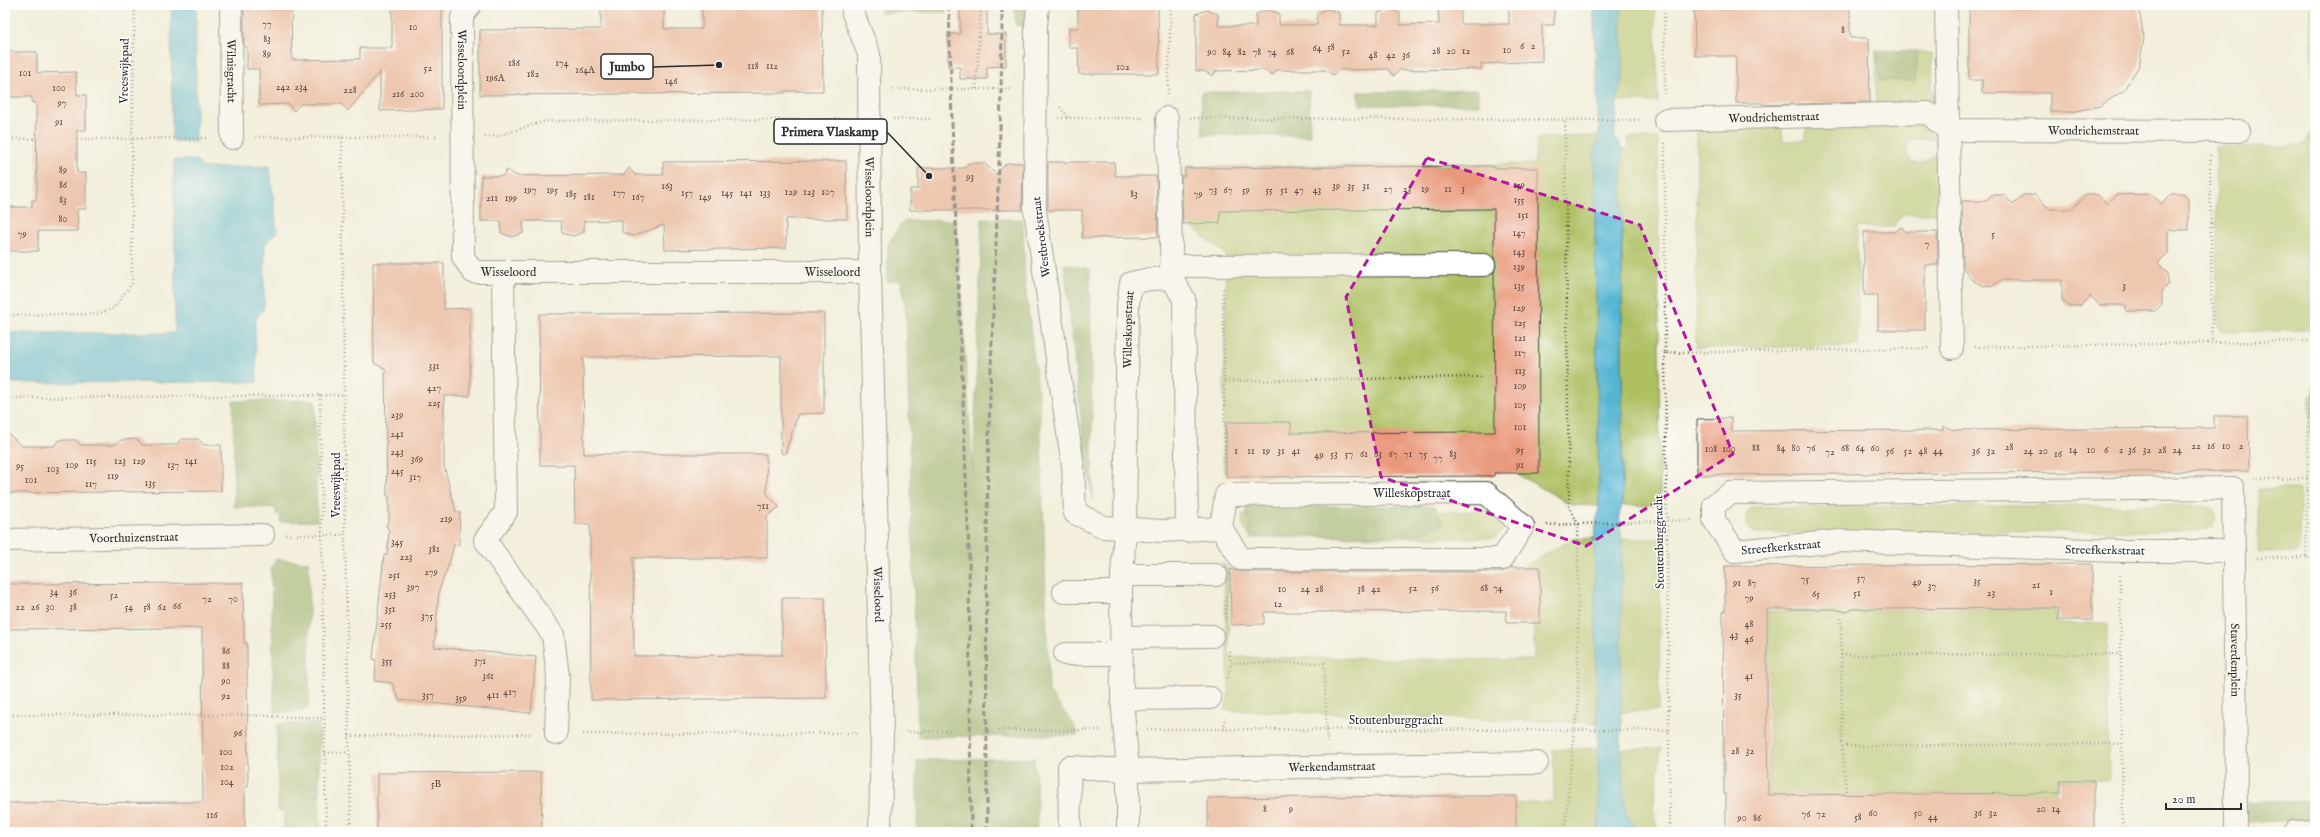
<svg xmlns="http://www.w3.org/2000/svg" width="2320" height="837" font-family="'IM FELL English',serif">
<style>
.green{fill:#afc063;stroke:#6d7647}
.forest{fill:#8ba659;stroke:#5b6842}
.water{fill:#54b5d2;stroke:#40707e}
.building{fill:#e9987a}
.lines{fill:none;stroke-linecap:round;stroke-linejoin:round}
.minor-casing{stroke:#494846;stroke-width:24}
.path{stroke:#494846;stroke-width:2.5;stroke-dasharray:1 3;stroke-linecap:butt}
.minor{stroke:#fff;stroke-width:22}
.rail{stroke:#2b2b2b;stroke-width:3;stroke-dasharray:6 3;stroke-linecap:butt}
.minor-bridge-casing{stroke:#494846;stroke-width:24;stroke-linecap:butt}
.minor-bridge{stroke:#fff;stroke-width:22}
.marked{fill:none;stroke:#b5179e;stroke-width:3;stroke-dasharray:8 5;stroke-linejoin:round}
.labels{text-anchor:middle;stroke-width:3;stroke-linejoin:round;paint-order:stroke}
.number-label{font-size:10px;fill:#5a463f}
.street-label{font-size:12px;fill:#2b2b2b;stroke:#fff}
.leader{fill:none;stroke:#2b2b2b;stroke-width:1.5}
.callout-dot{fill:#2b2b2b;stroke:#fff;stroke-width:1.5}
.callout{fill:#fff;stroke:#2b2b2b;stroke-width:1.5}
.callout-label{font-size:13px;text-anchor:middle;font-weight:bold;fill:#2b2b2b}
</style>
<rect width="100%" height="100%" fill="#fff"/>
<filter id="ink" filterUnits="userSpaceOnUse"><feTurbulence type="fractalNoise" baseFrequency=".025" numOctaves="2"/><feDisplacementMap in="SourceGraphic" scale="8" xChannelSelector="R" yChannelSelector="G"/><feConvolveMatrix kernelMatrix="1 2 1 2 8 2 1 2 1" color-interpolation-filters="sRGB"/></filter>
<filter id="wash" filterUnits="userSpaceOnUse"><feTurbulence type="fractalNoise" baseFrequency=".012" numOctaves="4" result="noise"/><feDisplacementMap in="SourceGraphic" scale="16" xChannelSelector="R" yChannelSelector="G"/><feGaussianBlur stdDeviation="0.9" result="paint"/><feColorMatrix in="noise" values="0 0 0 0 0 0 0 0 0 0 0 0 0 0 0 0 0 1.4 0 .05"/><feComposite in="paint" operator="in"/></filter>
<g filter="url(#wash)">
<rect width="100%" height="100%" fill="#f3efdc"/>
<path class="green" d="M1621,5H1655L1658,102L1617,101V96L1623,81Z
M2311,5H2315V330L2221,332L2217,323L2216,147L2299,146L2307,141L2313,129Z
M1876,50L1881,80L1915,81L1918,51L1932,54L1933,107H1876Z
M1922,124L1937,138L1912,139L1907,143L1908,155L1913,163L1923,162L1937,153V214H1903L1893,227H1857L1858,346L1696,348L1697,126H1782V141L1806,140V126Z
M1599,136L1594,153L1599,506L1572,505L1513,472L1225,473L1223,461L1226,255L1186,222V167L1534,164L1538,138Z
M1629,137L1658,139L1660,506L1622,505V149L1628,148Z
M2315,392V557L2311,556L2310,396Z
M2258,489H2300L2299,552L2258,553Z
M2206,505L2214,509L2216,518L2212,528L2195,531L1754,533L1746,525V515L1751,507Z
M1496,511L1503,521V531L1494,538L1250,536C1244,530 1241,523 1243,514Z
M1594,538L1597,723L1225,710L1229,691L1223,563L1228,571L1229,657L1534,660L1533,569H1519L1572,539Z
M1622,539H1660L1659,710L1620,712Z
M2055,609L2056,624H2107L2109,780L2057,781V793L1769,795L1768,611Z
M1598,748L1599,830L1597,832H1512V804L1554,802L1553,750Z
M1661,748L1653,811L1659,832H1638L1625,811L1621,749Z"/>
<path class="forest" d="M879,5H946V12L880,13Z
M1015,5H1027L1025,26L1015,25Z
M1876,50L1918,51L1915,81L1881,80Z
M1478,90L1479,105H1360L1357,92Z
M1309,91L1310,136L1203,135L1201,92Z
M982,219H1023L1025,283L1040,407L1049,690C1057,707 1073,717 1078,735L918,737L906,313L901,280L887,282L888,244L903,221L956,220L973,474Z
M1064,264L1090,269L1093,499L1085,455Z
M315,400L317,521L280,522V514H276V508L234,507L233,401Z
M1246,506H1435L1443,524L1422,534L1251,538Z
M276,559L309,562V705L303,712H274L271,569Z
M319,723L320,832H284V811H278L277,724Z
M1034,758L1037,791V832H917V760Z
M2315,801V820L2246,822L2247,802Z"/>
<path class="water" d="M171,5H196V142L172,141Z
M1593,5H1621L1623,81L1617,96V114L1614,136L1622,149V505L1619,515L1622,539L1621,749L1625,811L1638,832H1597L1599,830L1594,538L1599,506L1594,153L1599,136Z
M174,160H196L203,168L270,166L277,232L265,244L264,308L255,320L257,382L5,383V333H175Z"/>
<g id="blocks">
<path class="building" d="M244,5H291L292,60L360,59V48H392V5H442V109L380,111V71L348,111L341,104H300L294,111L288,104L259,105V69H247V47L244,45Z
M601,5H664V29H702V5H822L823,91H785V93L480,95V30L601,29Z
M960,5H987V34H1006V66L987,67V79H960V67H948V34H960Z
M1078,5H1158L1159,74H1079L1078,48H1069V28H1078Z
M1438,5H1461V24H1509V5H1554V25H1542V61L1481,64V69L1399,70L1394,76L1388,69L1338,70L1333,75L1325,70H1277L1273,75L1264,70L1216,71L1213,76L1204,71H1196V14L1207,10L1218,14V26H1256V14L1268,10L1279,13V25H1317V13L1328,9L1339,13V25H1378V13L1389,9L1400,13V25L1439,24Z
M1694,5H1850V38H1869L1870,102L1763,105V103H1736V56H1695Z
M1969,5H2138L2144,38L2139,66L2123,91L2100,106L2072,112H2050V93H1982V80H1969Z
M5,52H37V73L76,72L77,95H86V130H77V173H86V209H77L78,231H38V251H5V207H32V200H36L37,191L36,103H32V97H5Z
M846,161L847,219H786V248L665,250L664,225L633,236L622,232V220L584,221V232L573,236L562,233L561,221H523V233L512,237L501,233V221H481V176H503L507,170L517,176L624,175L629,168L635,175H663V162Z
M1048,162H1114L1115,176H1156L1158,237L1082,238V210H1048Z
M969,163H984L996,174L1007,163H1023L1022,210H910V189H918V168H964Z
M1492,166L1493,168H1538L1539,473H1494V476L1226,477V422H1291V433L1495,432L1494,272L1496,265L1494,258V209L1220,211V223L1183,224L1181,176H1185V168Z
M2151,194L2162,204L2171,194H2183L2189,200V230H2168V253L2158,263L2168,273V285L2162,291V304L2155,311H2126V305H2100L2090,296L2080,306H2068L2062,300V280H2001L1994,285L1984,286L1972,280L1963,267L1962,201H1986L1992,195H2004L2013,205L2023,195H2035L2050,209H2072L2086,195H2098L2107,204L2117,195Z
M1901,227L1906,232H1937L1938,265H1925V330H1878V295H1864V232H1895Z
M373,263H444V309L470,308V396H444V466L456,512H460L459,536V545H454L449,564L439,590L434,647L536,657L531,713L399,700L392,683L375,681L376,660L373,659L384,555H387L389,531L386,525L389,521V496H387L385,369L374,363Z
M824,313V413L798,414L785,454L781,453V356L583,357L584,454H766L767,494L779,507L767,516V558H633L634,656L782,655V598H825L826,698L591,700L590,524H575L574,465H540L539,314Z
M2214,416H2248L2249,471L1697,475V419L1731,418V431L1943,430V426L1954,430L2094,429L2214,428Z
M5,431L22,446H54L59,440H76L81,445H115L121,440L137,439L142,445H176L181,439H198L204,445H221V491L5,493Z
M2092,564V620H2059L2058,608L1853,609L1847,612L1834,609H1767V732L1768,795L2060,793V781H2094V832H1726V794H1724L1723,611H1725V566Z
M1511,567H1540V623H1506V611L1294,612H1264V624L1231,625L1230,569L1241,572H1502Z
M243,583L244,643H247V664L248,787H245V832H5V803L203,802L202,628L5,629V584Z
M541,772L542,832H377V773Z
M1420,796H1516V832H1208V798Z"/>
</g>
</g>
<g filter="url(#ink)">
<use href="#blocks" fill-opacity="0" stroke="#494846" stroke-width="1"/>
<g class="lines">
<defs>
<g id="minor">
<path id="s1" d="M231,5L232,138"/>
<path id="s2" d="M470,5L462,17L463,257L473,272H870L882,733L880,832"/>
<path id="s3" d="M853,5V13L869,54L870,272"/>
<path d="M1946,5L1952,348"/>
<path d="M1036,26L1038,5"/>
<path d="M1167,118L1172,278"/>
<path id="s4" d="M1665,120L1928,113L1948,130L2239,131"/>
<path d="M1035,210L1073,466L1075,513L1104,527L1162,531L1221,528"/>
<path d="M1171,266L1484,265"/>
<path d="M503,272L506,512L485,540L553,635L558,677L556,734"/>
<path d="M1486,493L1523,526L1502,559H1241L1221,528L1226,495Z"/>
<path id="s5" d="M5,540L263,535"/>
<path id="s6" d="M2234,551H2120L1841,541L1735,551L1714,520V505L1731,493L2233,488C2235,603 2236,717 2236,832"/>
<path d="M1122,575H1216"/>
<path d="M1064,592H1121"/>
<path d="M1122,637L1212,636"/>
<path d="M1065,654H1122"/>
<path d="M1122,699L1210,698"/>
<path id="s7" d="M1070,832L1069,767L1128,770L1537,763"/>
<path id="s8" d="M1128,832V770L1122,699L1121,592L1125,529L1128,304L1131,283L1150,279L1172,278L1184,299L1187,531"/>
<path d="M2294,832L2315,831"/>
</g>
</defs>
<use href="#minor" class="minor-casing"/>
<path class="path" d="M1664,5L1665,97
M893,89H1012
M976,89L981,5
M1168,94L1171,5
M1060,107L1068,117
M1058,118H1143
M1190,118L1641,120
M893,119H932
M255,137H438
M485,137L497,136L546,121L846,119
M342,138L345,535L351,832
M5,139H37
M77,139L208,138
M1665,143V353L1928,348
M2210,155L2212,343
M1223,289L1224,381L1481,377
M5,315L98,314L114,308L132,283V138L135,5
M2315,341V351
M1975,347L2315,341
M1665,353L1669,730
M2315,376L2309,389L2306,557L2315,560
M1224,381L1225,472
M320,395L326,832
M5,398L343,395
M2254,479L2307,478
M2307,490L2315,489
M1547,525L1692,520
M285,535H345
M2257,558L2306,557
M2120,575L2123,832
M1226,597V618
M1841,618L1842,746L1846,792
M1229,651L1231,663
M1841,655L2121,654
M1227,682L1231,663H1324L1327,743
M5,715H241L324,718
M1147,729L1669,730L1670,829L1673,832
M1224,729L1225,717
M999,730H1100
M905,732L955,731
M579,734L858,733
M349,736L532,734
M1842,746L2122,744
M325,753L349,752
M1565,832L1574,729L1578,712V524L1569,506L1565,121"/>
<use href="#minor" class="minor"/>
<path class="rail" d="M949,5L952,122L969,553L971,832
M987,832C987,698 985,563 989,429C993,288 1002,146 1002,5"/>
<defs>
<path id="minor-bridge" d="M1035,210L1036,26"/>
</defs>
<use href="#minor-bridge" class="minor-bridge-casing"/>
<use href="#minor-bridge" class="minor-bridge"/>
</g>
</g>
<path d="M0 0H2320V837H0ZM1427,158L1640,225L1733,454L1586,546L1381,477L1346,297Z" fill="#f3efdc" fill-opacity=".55" fill-rule="evenodd"/>
<path class="marked" d="M1427,158L1640,225L1733,454L1586,546L1381,477L1346,297Z"/>
<g class="labels">
<g class="number-label">
<text x="267" y="27">77</text>
<text x="413" y="30">10</text>
<text x="1843" y="33">8</text>
<text x="267" y="42">83</text>
<text x="1522" y="49">6</text>
<text x="1533" y="49">2</text>
<text x="1331" y="50">58</text>
<text x="1317" y="51">64</text>
<text x="1507" y="53">10</text>
<text x="1346" y="54">52</text>
<text x="1436" y="54">28</text>
<text x="1451" y="54">20</text>
<text x="1466" y="54">12</text>
<text x="1212" y="55">90</text>
<text x="1227" y="55">84</text>
<text x="1242" y="55">82</text>
<text x="1257" y="55">78</text>
<text x="1272" y="55">74</text>
<text x="1290" y="55">68</text>
<text x="267" y="57">89</text>
<text x="1373" y="58">48</text>
<text x="1391" y="58">42</text>
<text x="1406" y="58">36</text>
<text x="514" y="66">186</text>
<text x="562" y="66">174</text>
<text x="753" y="69">118</text>
<text x="772" y="69">112</text>
<text x="1123" y="70">102</text>
<text x="428" y="71">52</text>
<text x="585" y="73">164A</text>
<text x="25" y="76">101</text>
<text x="533" y="77">182</text>
<text x="495" y="81">196A</text>
<text x="671" y="84">146</text>
<text x="283" y="90">242</text>
<text x="301" y="90">234</text>
<text x="59" y="91">100</text>
<text x="350" y="93">228</text>
<text x="398" y="97">216</text>
<text x="417" y="97">200</text>
<text x="62" y="106">97</text>
<text x="59" y="125">91</text>
<text x="63" y="173">89</text>
<text x="970" y="180">93</text>
<text x="63" y="188">86</text>
<text x="1519" y="188">159</text>
<text x="667" y="189">163</text>
<text x="1336" y="189">39</text>
<text x="1351" y="189">35</text>
<text x="1366" y="189">31</text>
<text x="1388" y="192">27</text>
<text x="1407" y="192">23</text>
<text x="1425" y="192">19</text>
<text x="1448" y="192">11</text>
<text x="1463" y="192">3</text>
<text x="530" y="193">197</text>
<text x="552" y="193">195</text>
<text x="1213" y="193">73</text>
<text x="1228" y="193">67</text>
<text x="1246" y="193">59</text>
<text x="1269" y="193">55</text>
<text x="1284" y="193">51</text>
<text x="1299" y="193">47</text>
<text x="1317" y="193">43</text>
<text x="791" y="195">129</text>
<text x="809" y="195">123</text>
<text x="828" y="195">107</text>
<text x="619" y="196">177</text>
<text x="687" y="196">157</text>
<text x="727" y="196">145</text>
<text x="746" y="196">141</text>
<text x="765" y="196">133</text>
<text x="571" y="197">185</text>
<text x="1134" y="197">83</text>
<text x="1198" y="197">79</text>
<text x="589" y="200">181</text>
<text x="638" y="200">167</text>
<text x="705" y="200">149</text>
<text x="492" y="201">211</text>
<text x="511" y="201">199</text>
<text x="63" y="203">83</text>
<text x="1519" y="203">155</text>
<text x="1523" y="218">151</text>
<text x="63" y="222">80</text>
<text x="1519" y="236">147</text>
<text x="22" y="237">79</text>
<text x="1993" y="237">5</text>
<text x="1927" y="247">7</text>
<text x="1519" y="255">143</text>
<text x="1519" y="270">139</text>
<text x="1519" y="289">135</text>
<text x="2124" y="289">3</text>
<text x="1519" y="311">129</text>
<text x="1520" y="326">125</text>
<text x="1520" y="341">121</text>
<text x="1520" y="356">117</text>
<text x="434" y="369">331</text>
<text x="1520" y="374">113</text>
<text x="1520" y="389">109</text>
<text x="434" y="391">427</text>
<text x="434" y="406">225</text>
<text x="1520" y="408">105</text>
<text x="397" y="418">239</text>
<text x="1520" y="430">101</text>
<text x="397" y="437">241</text>
<text x="2196" y="449">22</text>
<text x="2211" y="449">16</text>
<text x="2226" y="449">10</text>
<text x="2241" y="449">2</text>
<text x="2009" y="450">28</text>
<text x="1756" y="451">88</text>
<text x="1781" y="451">84</text>
<text x="1796" y="451">80</text>
<text x="1811" y="451">76</text>
<text x="1845" y="451">68</text>
<text x="1860" y="451">64</text>
<text x="1875" y="451">60</text>
<text x="1711" y="452">108</text>
<text x="1729" y="452">100</text>
<text x="1520" y="453">95</text>
<text x="2073" y="453">14</text>
<text x="2091" y="453">10</text>
<text x="2106" y="453">6</text>
<text x="2121" y="453">2</text>
<text x="2132" y="453">36</text>
<text x="2147" y="453">32</text>
<text x="2162" y="453">28</text>
<text x="2177" y="453">24</text>
<text x="1236" y="454">1</text>
<text x="1251" y="454">11</text>
<text x="1266" y="454">19</text>
<text x="1281" y="454">31</text>
<text x="1296" y="454">41</text>
<text x="1890" y="454">56</text>
<text x="1908" y="454">52</text>
<text x="1923" y="454">48</text>
<text x="1938" y="454">44</text>
<text x="1976" y="454">36</text>
<text x="1991" y="454">32</text>
<text x="2028" y="454">24</text>
<text x="2043" y="454">20</text>
<text x="397" y="455">243</text>
<text x="1830" y="455">72</text>
<text x="1334" y="457">53</text>
<text x="1349" y="457">57</text>
<text x="1364" y="457">61</text>
<text x="1378" y="457">63</text>
<text x="1393" y="457">67</text>
<text x="1408" y="457">71</text>
<text x="1423" y="457">75</text>
<text x="1453" y="457">83</text>
<text x="2058" y="457">16</text>
<text x="1319" y="458">49</text>
<text x="1438" y="461">77</text>
<text x="417" y="462">369</text>
<text x="91" y="464">115</text>
<text x="120" y="464">123</text>
<text x="139" y="464">129</text>
<text x="191" y="464">141</text>
<text x="72" y="468">109</text>
<text x="173" y="468">137</text>
<text x="1520" y="468">91</text>
<text x="20" y="469">95</text>
<text x="53" y="472">103</text>
<text x="397" y="474">245</text>
<text x="113" y="479">119</text>
<text x="415" y="480">317</text>
<text x="31" y="483">101</text>
<text x="150" y="486">135</text>
<text x="91" y="487">117</text>
<text x="763" y="509">711</text>
<text x="446" y="522">219</text>
<text x="397" y="545">345</text>
<text x="434" y="552">381</text>
<text x="406" y="560">223</text>
<text x="431" y="575">279</text>
<text x="394" y="578">251</text>
<text x="1861" y="581">57</text>
<text x="1805" y="582">75</text>
<text x="1977" y="584">35</text>
<text x="1917" y="585">49</text>
<text x="1737" y="586">91</text>
<text x="1752" y="586">87</text>
<text x="2036" y="588">21</text>
<text x="1932" y="589">37</text>
<text x="413" y="590">397</text>
<text x="1413" y="591">52</text>
<text x="1435" y="591">56</text>
<text x="1484" y="591">68</text>
<text x="1498" y="591">74</text>
<text x="1282" y="592">10</text>
<text x="1305" y="592">24</text>
<text x="1319" y="592">28</text>
<text x="1361" y="592">38</text>
<text x="1376" y="592">42</text>
<text x="54" y="595">34</text>
<text x="73" y="595">36</text>
<text x="2051" y="595">1</text>
<text x="1857" y="596">51</text>
<text x="1991" y="596">23</text>
<text x="390" y="597">253</text>
<text x="1816" y="597">65</text>
<text x="114" y="598">52</text>
<text x="1749" y="601">79</text>
<text x="207" y="602">72</text>
<text x="233" y="602">70</text>
<text x="1278" y="607">12</text>
<text x="177" y="609">66</text>
<text x="20" y="610">22</text>
<text x="35" y="610">26</text>
<text x="50" y="610">30</text>
<text x="73" y="610">38</text>
<text x="129" y="610">54</text>
<text x="147" y="610">58</text>
<text x="162" y="610">62</text>
<text x="390" y="612">351</text>
<text x="427" y="619">375</text>
<text x="386" y="627">255</text>
<text x="1749" y="627">48</text>
<text x="1734" y="638">43</text>
<text x="1749" y="642">46</text>
<text x="226" y="654">86</text>
<text x="387" y="664">355</text>
<text x="480" y="664">371</text>
<text x="226" y="669">88</text>
<text x="488" y="679">361</text>
<text x="1749" y="679">41</text>
<text x="226" y="684">90</text>
<text x="510" y="695">417</text>
<text x="428" y="698">357</text>
<text x="493" y="698">411</text>
<text x="1738" y="698">35</text>
<text x="226" y="699">92</text>
<text x="461" y="701">359</text>
<text x="238" y="736">96</text>
<text x="1735" y="754">28</text>
<text x="1750" y="754">32</text>
<text x="226" y="755">100</text>
<text x="227" y="770">102</text>
<text x="227" y="785">104</text>
<text x="436" y="787">5B</text>
<text x="1265" y="812">8</text>
<text x="1291" y="812">9</text>
<text x="2041" y="812">20</text>
<text x="2056" y="812">14</text>
<text x="1873" y="816">60</text>
<text x="1918" y="816">50</text>
<text x="1978" y="816">36</text>
<text x="1993" y="816">32</text>
<text x="1806" y="817">76</text>
<text x="1821" y="817">72</text>
<text x="212" y="818">116</text>
<text x="1858" y="820">58</text>
<text x="1933" y="820">44</text>
<text x="1742" y="821">90</text>
<text x="1757" y="821">86</text>
</g>
<g class="street-label">
<text dy="4" stroke="none"><textPath href="#s2" startOffset="67">Wisseloordplein</textPath></text>
<text transform="translate(124 71) rotate(-89)" y="4">Vreeswijkpad</text>
<text dy="4" stroke="none"><textPath href="#s1" startOffset="66">Wilnisgracht</textPath></text>
<text dy="4" stroke="none"><textPath href="#s4" startOffset="109">Woudrichemstraat</textPath></text>
<text dy="4" stroke="none"><textPath href="#s4" startOffset="435">Woudrichemstraat</textPath></text>
<text dy="4" stroke="none"><textPath href="#s3" startOffset="195">Wisseloordplein</textPath></text>
<text transform="translate(1041 237) rotate(-97)" y="4">Westbroekstraat</text>
<text dy="4" stroke="none"><textPath href="#s2" startOffset="308">Wisseloord</textPath></text>
<text dy="4" stroke="none"><textPath href="#s2" startOffset="632">Wisseloord</textPath></text>
<text dy="4" stroke="none"><textPath href="#s8" startOffset="503">Willeskopstraat</textPath></text>
<text transform="translate(336 485) rotate(-90)" y="4">Vreeswijkpad</text>
<text x="1412" y="497">Willeskopstraat</text>
<text dy="4" stroke="none"><textPath href="#s5" startOffset="129">Voorthuizenstraat</textPath></text>
<text transform="translate(1659 542) rotate(-91)" y="4">Stoutenburggracht</text>
<text transform="translate(1781 547) rotate(-5)" y="4">Streefkerkstraat</text>
<text transform="translate(2105 550) rotate(1)" y="4">Streefkerkstraat</text>
<text dy="4" stroke="none"><textPath href="#s2" startOffset="992">Wisseloord</textPath></text>
<text dy="4" stroke="none"><textPath href="#s6" startOffset="1247">Staverdenplein</textPath></text>
<text x="1396" y="724">Stoutenburggracht</text>
<text dy="4" stroke="none"><textPath href="#s7" startOffset="328">Werkendamstraat</textPath></text>
</g>
</g>
<path class="leader" d="M719 65L653 67M929 176L887 132"/>
<g class="callout-dot">
<circle cx="719" cy="65" r="4"/>
<circle cx="929" cy="176" r="4"/>
</g>
<g class="callout">
<rect x="601" y="54" width="52" height="25" rx="4"/>
<rect x="774" y="119" width="113" height="25" rx="4"/>
</g>
<g class="callout-label">
<text x="627" y="71">Jumbo</text>
<text x="830" y="136">Primera Vlaskamp</text>
</g>
<rect width="2320" height="837" fill="none" stroke="#fff" stroke-width="20"/>
<path d="M2166 803v6h75v-6" fill="none" stroke="#2b2b2b" stroke-width="2"/>
<text x="2172" y="803" font-size="12" fill="#2b2b2b" stroke="#ffffff" stroke-width="3" paint-order="stroke">20 m</text>
</svg>
